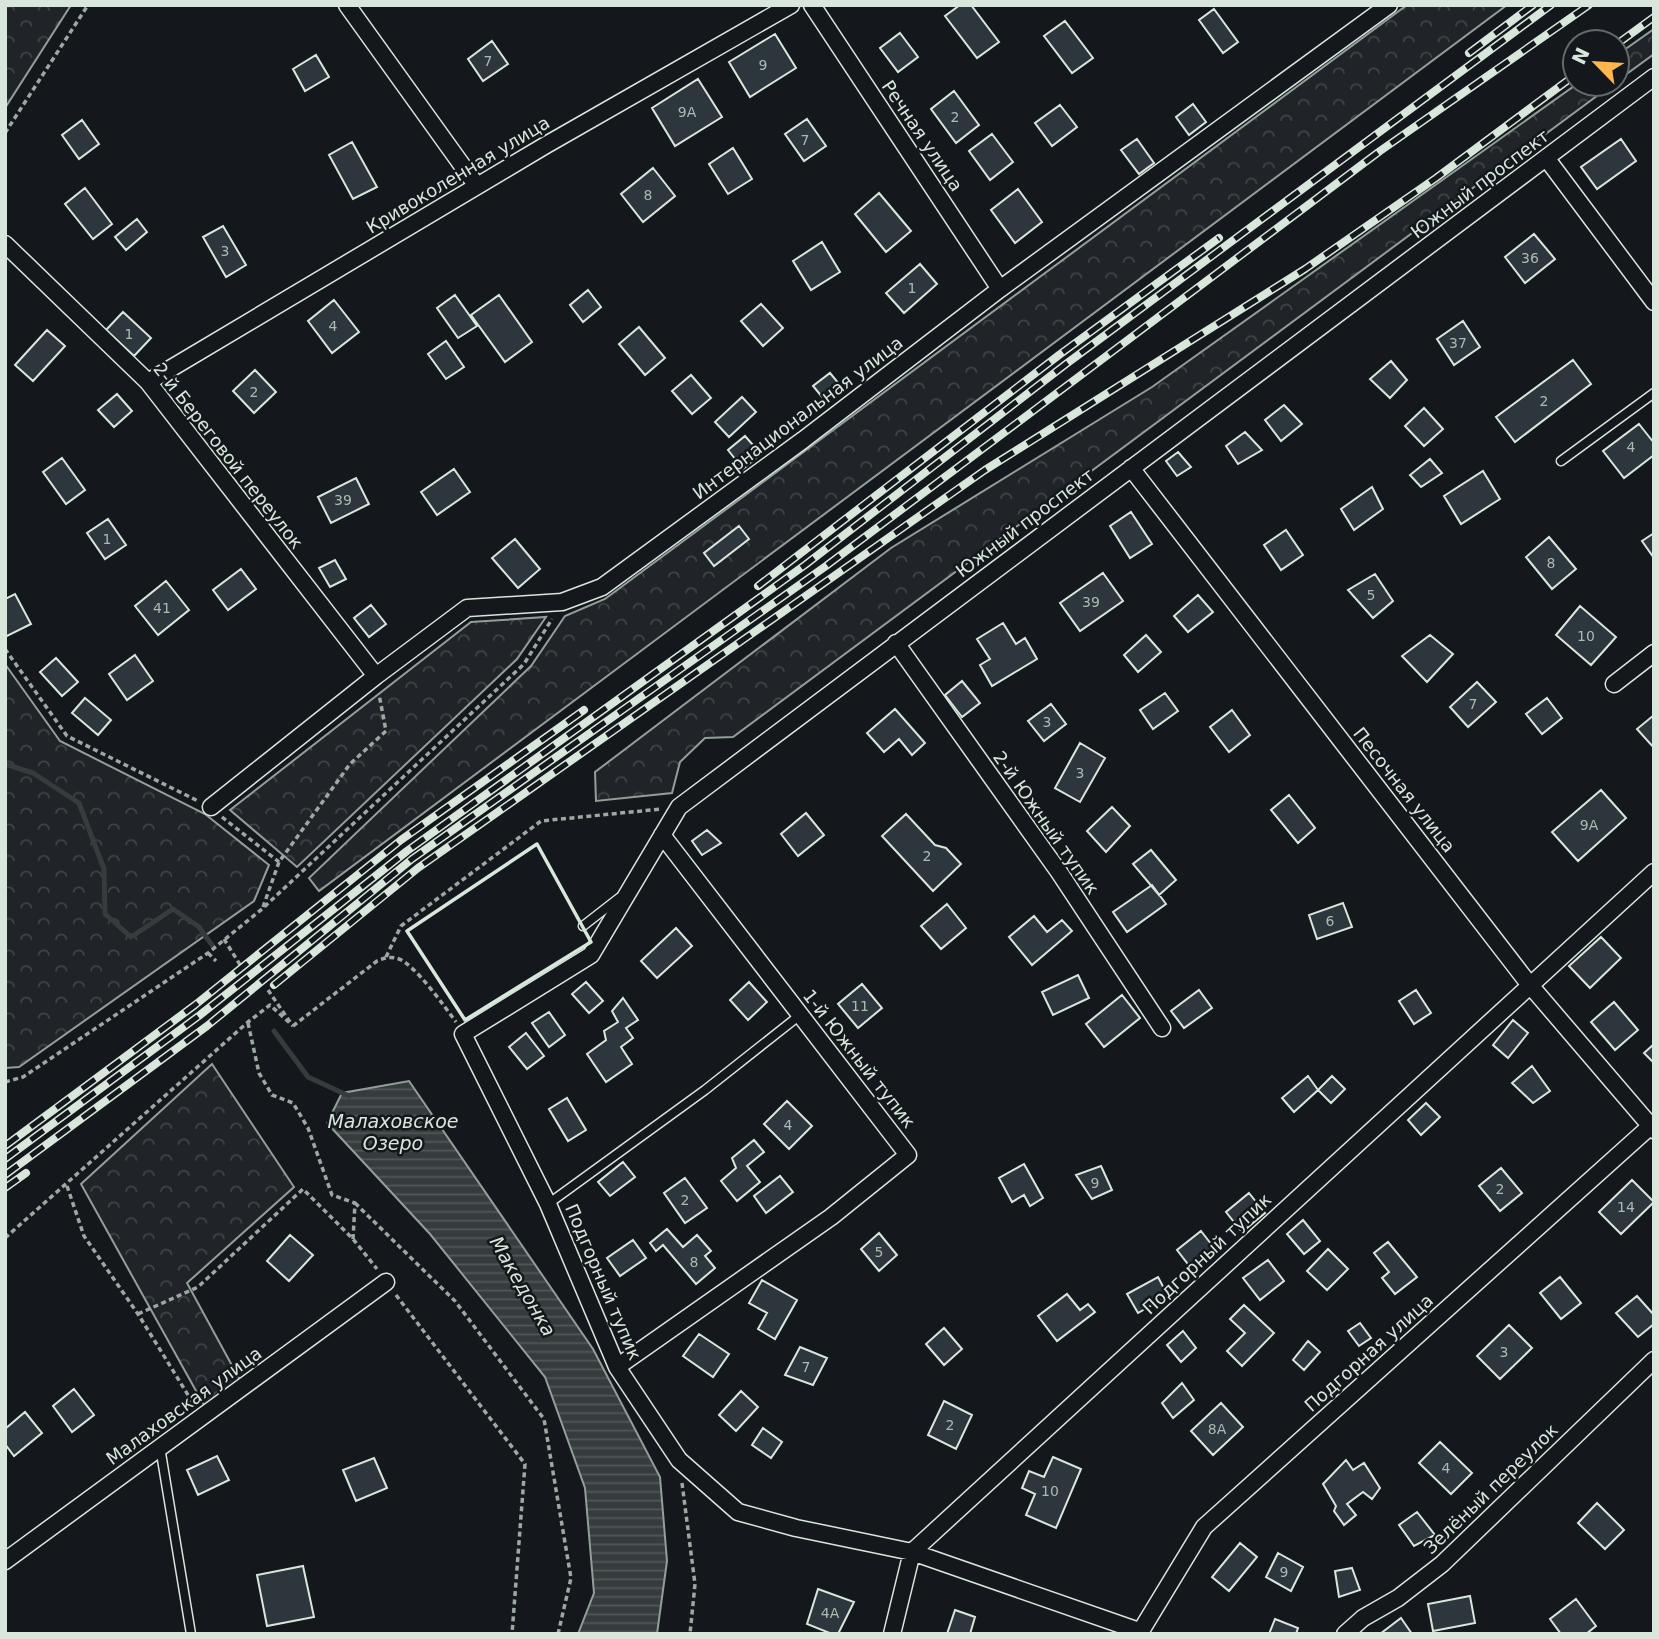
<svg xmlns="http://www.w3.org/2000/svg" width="1659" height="1639" font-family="'DejaVu Sans',sans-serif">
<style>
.forest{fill:url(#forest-crowns);stroke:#939e99;stroke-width:2}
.water{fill:url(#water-rules);stroke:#939e99;stroke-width:2}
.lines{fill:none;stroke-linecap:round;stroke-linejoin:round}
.stream{stroke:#363b3e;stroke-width:5}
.building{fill:#2c363c;stroke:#d8e6dc;stroke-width:2}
.service-casing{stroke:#d8e6dc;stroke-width:11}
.minor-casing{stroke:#d8e6dc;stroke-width:19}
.path{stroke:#9da8a2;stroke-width:3.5;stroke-dasharray:5 3.5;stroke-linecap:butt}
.service{stroke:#14181c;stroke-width:8}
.minor{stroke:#14181c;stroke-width:16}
.rail-casing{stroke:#d8e6dc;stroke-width:8}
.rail{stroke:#14181c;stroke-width:5;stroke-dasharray:16;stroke-linecap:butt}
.wall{stroke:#d8e6dc;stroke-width:3.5}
.labels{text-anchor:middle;stroke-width:5;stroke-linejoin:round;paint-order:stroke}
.number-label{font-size:14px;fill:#adbab4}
.street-label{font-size:18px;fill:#d8e6dc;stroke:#14181c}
.water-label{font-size:19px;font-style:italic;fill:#d8e6dc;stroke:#14181c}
</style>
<defs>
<pattern id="forest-crowns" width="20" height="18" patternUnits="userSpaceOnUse" patternTransform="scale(1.75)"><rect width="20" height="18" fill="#202428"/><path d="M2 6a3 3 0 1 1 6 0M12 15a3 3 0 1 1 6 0" fill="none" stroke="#404447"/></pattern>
<pattern id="water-rules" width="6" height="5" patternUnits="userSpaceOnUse" patternTransform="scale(1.75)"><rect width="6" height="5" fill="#363b3e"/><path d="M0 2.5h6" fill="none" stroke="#525759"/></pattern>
</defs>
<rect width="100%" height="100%" fill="#14181c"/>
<path class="forest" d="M5,5H71L5,108Z
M1407,5H1507L319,891L309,878L531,666L565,616L605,599Z
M1654,29V54L1617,81V55Z
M1577,84H1613L733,737L705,738L680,762L672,793L596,801L595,772L891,548L1152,387Z
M546,617L517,659L297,867L230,810L471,622Z
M5,664L60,741L205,814L269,865L254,901L19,1067L5,1068Z
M212,1064L294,1187L187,1283L241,1382L205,1407L81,1184Z"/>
<path class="water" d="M409,1081L593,1349L660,1477L667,1561L657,1634H578L594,1593L585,1488L545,1377L430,1234L327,1123L342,1093Z"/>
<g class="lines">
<path class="stream" d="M5,6L11,5
M5,764L33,773L79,803L104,869L105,914L131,937L173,909L199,927L212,945
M274,1031L308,1077L349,1096"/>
</g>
<path class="building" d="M960,5H971L999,42L977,58L945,16Z
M1214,9L1238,42L1223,53L1199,20Z
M1065,21L1093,58L1072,73L1044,36Z
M900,33L918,57L898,72L880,48Z
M775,34L796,68L750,97L729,62Z
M492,41L508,64L483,81L468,59Z
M316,55L329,77L305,91L293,69Z
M698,79L722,117L675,146L652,108Z
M954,91L979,125L956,143L931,109Z
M1193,104L1206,122L1189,135L1176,117Z
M1060,105L1077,127L1052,146L1035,123Z
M807,119L826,146L804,161L785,134Z
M82,120L99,144L79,159L62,135Z
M992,134L1013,162L990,180L969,151Z
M1137,139L1154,163L1139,174L1121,150Z
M1621,139L1636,161L1597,189L1581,167Z
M352,142L377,187L353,199L329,155Z
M733,148L752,179L728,194L709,164Z
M653,168L675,196L643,222L621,194Z
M85,188L112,224L93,239L65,204Z
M1018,189L1042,222L1015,243L991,210Z
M879,193L911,231L886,252L855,214Z
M137,219L147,232L126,250L115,237Z
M223,226L246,265L226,277L203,237Z
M1534,234L1555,259L1525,283L1505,257Z
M822,242L840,272L811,290L793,261Z
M920,264L937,284L904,313L886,293Z
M588,290L601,307L583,322L570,305Z
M455,295L477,326L458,338L437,308Z
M499,295L532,342L505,362L471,315Z
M334,300L359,332L332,353L308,321Z
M761,304L783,328L763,346L741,321Z
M123,312L151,338L134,356L106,330Z
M1463,321L1480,347L1454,365L1437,339Z
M639,327L665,358L645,375L619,344Z
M47,330L65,346L33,381L15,365Z
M446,341L464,367L446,379L428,354Z
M1573,360L1591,384L1515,442L1496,417Z
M1391,361L1407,380L1390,398L1370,379Z
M255,370L276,392L254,413L233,391Z
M830,373L840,385L823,398L813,386Z
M691,375L711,398L692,414L672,391Z
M117,394L132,411L114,427L98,410Z
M742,397L756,412L729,437L715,422Z
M1284,405L1302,424L1281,441L1265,420Z
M1424,408L1443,429L1424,446L1405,426Z
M1639,424L1654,443V455L1624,478L1603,451Z
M1245,432L1262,450L1238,464L1226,446Z
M745,436L761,454L743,469L728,450Z
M1178,452L1191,467L1177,476L1166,461Z
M62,458L85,490L66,504L43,472Z
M1430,459L1442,473L1421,487L1410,475Z
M454,469L470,492L437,515L421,492Z
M1483,471L1500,499L1461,524L1444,496Z
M356,478L369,504L331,523L318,497Z
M1372,487L1383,509L1354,530L1341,509Z
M1131,512L1152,544L1130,558L1110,526Z
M108,519L126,545L105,559L87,533Z
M739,526L749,539L714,566L704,553Z
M1286,530L1303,555L1281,570L1264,545Z
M1654,533V558L1642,541Z
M1549,537L1576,569L1552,589L1526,557Z
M515,539L540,569L518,588L492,558Z
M335,560L346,579L330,587L319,568Z
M241,569L256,589L228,610L213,590Z
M1103,573L1123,601L1080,631L1060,603Z
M1375,574L1393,601L1373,618L1348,590Z
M166,581L189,610L158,635L135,606Z
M15,594L31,624L5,637V599Z
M1198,595L1213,612L1188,632L1174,616Z
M371,605L386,624L369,637L354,618Z
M1580,606L1616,637L1591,665L1556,635Z
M1003,623L1016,644L1025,638L1037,659L992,686L980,665L990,659L977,639Z
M1146,635L1161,652L1138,672L1124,655Z
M1430,635L1453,654L1427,682L1402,656Z
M135,655L153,681L127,700L109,674Z
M56,658L78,682L62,696L40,672Z
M962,681L980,703L962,717L945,695Z
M1477,682L1496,702L1468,727L1450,707Z
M1165,693L1178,711L1153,729L1140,710Z
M85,698L111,720L98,735L72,713Z
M1547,698L1562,718L1542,734L1526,714Z
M1051,704L1066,724L1044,741L1028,721Z
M895,709L925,743L912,755L899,739L884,752L867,733Z
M1232,710L1250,735L1229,752L1210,727Z
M1654,715V748L1637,729Z
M1080,743L1105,758L1080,802L1055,788Z
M1601,790L1626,818L1578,861L1552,832Z
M1289,795L1315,828L1298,843L1271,810Z
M1112,807L1130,826L1106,852L1087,831Z
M806,813L824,835L798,856L781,834Z
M906,814L935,845L946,848L961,864L933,891L882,836Z
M707,830L721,843L702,855L692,841Z
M1151,850L1176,880L1159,895L1133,864Z
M1152,885L1166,904L1127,932L1113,912Z
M1343,903L1352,927L1317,939L1309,915Z
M947,904L966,928L941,949L921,926Z
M1034,916L1047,932L1062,920L1072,931L1032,965L1009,937Z
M676,928L692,946L657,978L641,961Z
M1601,937L1621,958L1590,988L1569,966Z
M1078,975L1089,998L1053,1015L1042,992Z
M586,982L603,1001L589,1013L572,994Z
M749,982L767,1002L748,1020L730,1000Z
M862,984L882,1008L858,1028L838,1004Z
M1199,990L1212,1008L1184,1028L1171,1011Z
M1416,990L1431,1013L1414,1024L1399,1001Z
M1122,995L1140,1018L1104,1047L1086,1024Z
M623,998L638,1020L626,1028L633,1038L621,1047L632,1064L606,1082L587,1054L606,1040L604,1031L618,1022L612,1011Z
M1614,1002L1638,1030L1615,1050L1591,1022Z
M549,1012L565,1035L549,1047L532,1023Z
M1513,1020L1528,1033L1508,1058L1493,1045Z
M526,1033L544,1056L527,1069L509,1047Z
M1654,1044V1063L1644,1053Z
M1532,1066L1550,1091L1533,1103L1512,1083Z
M1308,1076L1318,1090L1294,1112L1282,1098Z
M1332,1076L1345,1089L1331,1103L1318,1090Z
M567,1098L586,1130L568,1141L549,1109Z
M787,1101L812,1126L789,1149L764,1124Z
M1426,1103L1440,1117L1421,1135L1408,1120Z
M754,1140L764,1152L747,1166L760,1182L737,1201L721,1181L736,1168L732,1158Z
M623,1162L635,1177L610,1196L598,1182Z
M1024,1164L1043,1198L1030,1206L1024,1195L1012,1202L999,1178Z
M1101,1166L1112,1190L1092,1199L1076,1175Z
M1501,1168L1522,1193L1500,1211L1479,1186Z
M780,1176L793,1192L766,1213L754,1196Z
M685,1178L707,1208L685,1223L664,1193Z
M1632,1180L1654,1202L1621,1234L1599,1212Z
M1249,1193L1265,1213L1242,1232L1226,1212Z
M1303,1220L1320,1241L1304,1254L1287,1234Z
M667,1229L683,1247L697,1235L711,1251L705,1256L715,1268L696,1284L663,1245L656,1251L650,1243Z
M1201,1231L1215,1249L1191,1268L1177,1250Z
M879,1233L897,1255L879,1271L861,1249Z
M290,1235L313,1255L289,1281L267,1261Z
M633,1240L646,1258L620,1276L607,1258Z
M1388,1242L1417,1277L1395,1294L1382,1278L1389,1272L1374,1253Z
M1328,1249L1348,1269L1327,1290L1307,1271Z
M1268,1260L1284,1281L1260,1300L1243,1278Z
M1158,1277L1168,1296L1138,1313L1127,1294Z
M1560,1277L1581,1303L1561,1319L1540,1293Z
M762,1280L797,1300L775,1339L758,1329L767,1313L749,1303Z
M1067,1294L1080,1310L1088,1304L1095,1312L1057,1341L1038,1316Z
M1637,1296L1654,1315V1324L1638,1337L1616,1313Z
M1244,1305L1274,1333L1242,1366L1227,1351L1245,1333L1230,1319Z
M1360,1323L1371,1338L1359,1346L1348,1331Z
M1509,1325L1532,1348L1500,1379L1477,1356Z
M944,1328L962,1349L944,1365L926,1344Z
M1183,1331L1196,1348L1181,1362L1167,1345Z
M699,1334L729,1354L713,1377L683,1356Z
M1308,1341L1320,1352L1304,1370L1293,1360Z
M800,1347L827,1358L813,1385L785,1375Z
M1182,1383L1194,1400L1173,1418L1162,1403Z
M74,1389L94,1415L72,1432L53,1406Z
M741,1391L758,1407L736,1431L719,1415Z
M944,1401L972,1415L956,1449L928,1435Z
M1221,1403L1243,1427L1213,1455L1191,1431Z
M25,1412L42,1433L14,1456L5,1444V1429Z
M763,1428L782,1442L771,1458L752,1445Z
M1440,1442L1472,1473L1451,1494L1419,1463Z
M217,1456L229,1480L198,1495L187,1470Z
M1053,1457L1081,1469L1056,1528L1026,1515L1035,1494L1022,1488L1029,1471L1044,1477Z
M374,1458L387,1488L356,1501L343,1470Z
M1346,1460L1353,1470L1364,1463L1380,1488L1372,1499L1363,1492L1347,1504L1356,1515L1344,1525L1334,1511L1336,1506L1323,1484Z
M1597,1503L1624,1530L1605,1549L1578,1523Z
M1417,1512L1435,1535L1414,1546L1399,1525Z
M1240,1543L1257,1557L1229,1591L1212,1577Z
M1278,1553L1303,1567L1291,1591L1266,1577Z
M303,1566L314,1617L267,1626L257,1575Z
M1352,1568L1360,1590L1339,1597L1335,1571Z
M818,1589L854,1602L838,1634H832L807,1624Z
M1470,1596L1475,1623L1433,1631L1428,1604Z
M1576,1599L1596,1626L1586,1634H1561L1550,1619Z
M955,1610L975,1617L970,1634H947Z
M1401,1618L1412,1634H1380Z
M1275,1619L1298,1628L1296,1634H1269Z"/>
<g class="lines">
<defs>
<path id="service" d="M1561,461L1654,393
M583,926L619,898
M548,1204L705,1090L800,1015
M160,1447L191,1634"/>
<path id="minor" d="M347,5L477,186
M812,5L1000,289
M1547,159L1654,302
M5,244L148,382L376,676
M148,382L546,145L791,5
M1131,468L1529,984L1654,1130
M896,643L1059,872L1162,1028
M1614,684L1654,653
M211,807L376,676L467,608L562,602L602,587L803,440L1000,289L1389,5
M617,1367L831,1217L908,1155L662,835
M5,1561L386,1282
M1139,1631L912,1552L796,1528L738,1512L679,1460L617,1367L548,1204L463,1034L591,955L679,807L1654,77
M892,1634L912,1552L1654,872
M1139,1634L1204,1527L1654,1123
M1345,1634L1363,1618L1398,1598L1442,1564L1654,1360"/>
</defs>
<use href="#service" class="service-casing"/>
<use href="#minor" class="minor-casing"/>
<path class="path" d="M5,133L88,5
M5,649L67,736L198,801
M222,817L279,862
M263,907L279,862L350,764L386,731L379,694
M224,939L242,968
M208,953L216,961
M386,957L401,926L541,821L661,809
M268,990L290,1022
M248,1023L259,1073L272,1095L293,1103L308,1128L332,1195L355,1203L353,1239
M293,1026L377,961C384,958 391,956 399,959C415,965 445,1007 456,1022
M5,1082L23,1077L208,953L262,909L524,664L552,619
M67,1186L84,1236L138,1314L193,1403
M355,1203L455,1301L544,1419L571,1578L558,1634
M5,1238L248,1022L270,1005L293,1026
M396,1295L525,1464L512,1634
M138,1314L198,1287L303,1189L353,1239L377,1269
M682,1483L695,1584L690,1634"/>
<use href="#service" class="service"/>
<use href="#minor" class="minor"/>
<defs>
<path id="rail" d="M1617,44L1654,17
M1469,53L1533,5
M758,586L1059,355L1219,238
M274,985L418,868L985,470L1305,269L1436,178L1575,75
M5,1146L195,1005L401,840L584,710
M5,1159L200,1015L407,851L805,565L1066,364L1551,5
M5,1175L207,1026L412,859L826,566L1380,151L1589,5
M5,1188L26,1173"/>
</defs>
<use href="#rail" class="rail-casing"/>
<use href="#rail" class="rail"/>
<path class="wall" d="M537,844L591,942L465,1020L407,931Z"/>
</g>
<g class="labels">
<g class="number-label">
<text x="488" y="66">7</text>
<text x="763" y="70">9</text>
<text x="687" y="117">9А</text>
<text x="955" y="122">2</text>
<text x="805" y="145">7</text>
<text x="648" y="200">8</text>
<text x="225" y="256">3</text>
<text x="1530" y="263">36</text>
<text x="912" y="293">1</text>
<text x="333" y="331">4</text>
<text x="129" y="339">1</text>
<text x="1458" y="348">37</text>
<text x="254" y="397">2</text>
<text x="1544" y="406">2</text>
<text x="1631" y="452">4</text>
<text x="343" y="505">39</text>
<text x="107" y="544">1</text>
<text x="1551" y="568">8</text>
<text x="1371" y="600">5</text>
<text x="1091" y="607">39</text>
<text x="162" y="613">41</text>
<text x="1586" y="641">10</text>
<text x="1473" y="709">7</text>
<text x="1047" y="727">3</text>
<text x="1080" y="778">3</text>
<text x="1589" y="830">9А</text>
<text x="927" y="861">2</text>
<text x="1330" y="926">6</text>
<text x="860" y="1011">11</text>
<text x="788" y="1130">4</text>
<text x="1095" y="1188">9</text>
<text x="1500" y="1194">2</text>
<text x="685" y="1205">2</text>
<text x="1626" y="1212">14</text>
<text x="879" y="1257">5</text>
<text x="694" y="1267">8</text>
<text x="1504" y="1357">3</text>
<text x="806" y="1372">7</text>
<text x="950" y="1430">2</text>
<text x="1217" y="1434">8А</text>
<text x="1446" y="1473">4</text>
<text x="1050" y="1496">10</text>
<text x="1284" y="1577">9</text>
<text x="830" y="1618">4А</text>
</g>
<g class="street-label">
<text transform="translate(922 136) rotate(56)" y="6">Речная улица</text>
<text transform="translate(458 175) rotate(-31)" y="6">Кривоколенная улица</text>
<text transform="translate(1480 184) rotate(-37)" y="6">Южный проспект</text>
<text transform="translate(798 418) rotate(-37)" y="6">Интернациональная улица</text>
<text transform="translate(228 456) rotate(52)" y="6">2-й Береговой переулок</text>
<text transform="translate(1025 523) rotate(-37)" y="6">Южный проспект</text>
<text transform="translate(1404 790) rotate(52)" y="6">Песочная улица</text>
<text transform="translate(1046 823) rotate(55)" y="6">2-й Южный тупик</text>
<text transform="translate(859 1059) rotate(52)" y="6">1-й Южный тупик</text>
<text transform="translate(1207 1254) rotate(-43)" y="6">Подгорный тупик</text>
<text transform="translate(603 1282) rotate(67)" y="6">Подгорный тупик</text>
<text transform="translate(1369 1353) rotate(-42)" y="6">Подгорная улица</text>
<text transform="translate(184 1406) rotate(-36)" y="6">Малаховская улица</text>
<text transform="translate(1491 1489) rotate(-44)" y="6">Зелёный переулок</text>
</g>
<g class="water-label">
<text x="393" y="1128">Малаховское<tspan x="393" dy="22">Озеро</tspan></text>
<text transform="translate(523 1286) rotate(60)" y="7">Македонка</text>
</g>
</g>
<rect width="1659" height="1639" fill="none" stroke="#d8e6dc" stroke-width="14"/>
<g transform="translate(1596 63) rotate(295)"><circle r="33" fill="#14181c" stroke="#626a69" stroke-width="2"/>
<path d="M0-5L12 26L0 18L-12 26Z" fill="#ffb74d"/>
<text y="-10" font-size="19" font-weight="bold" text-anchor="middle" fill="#d8e6dc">N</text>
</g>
</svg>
